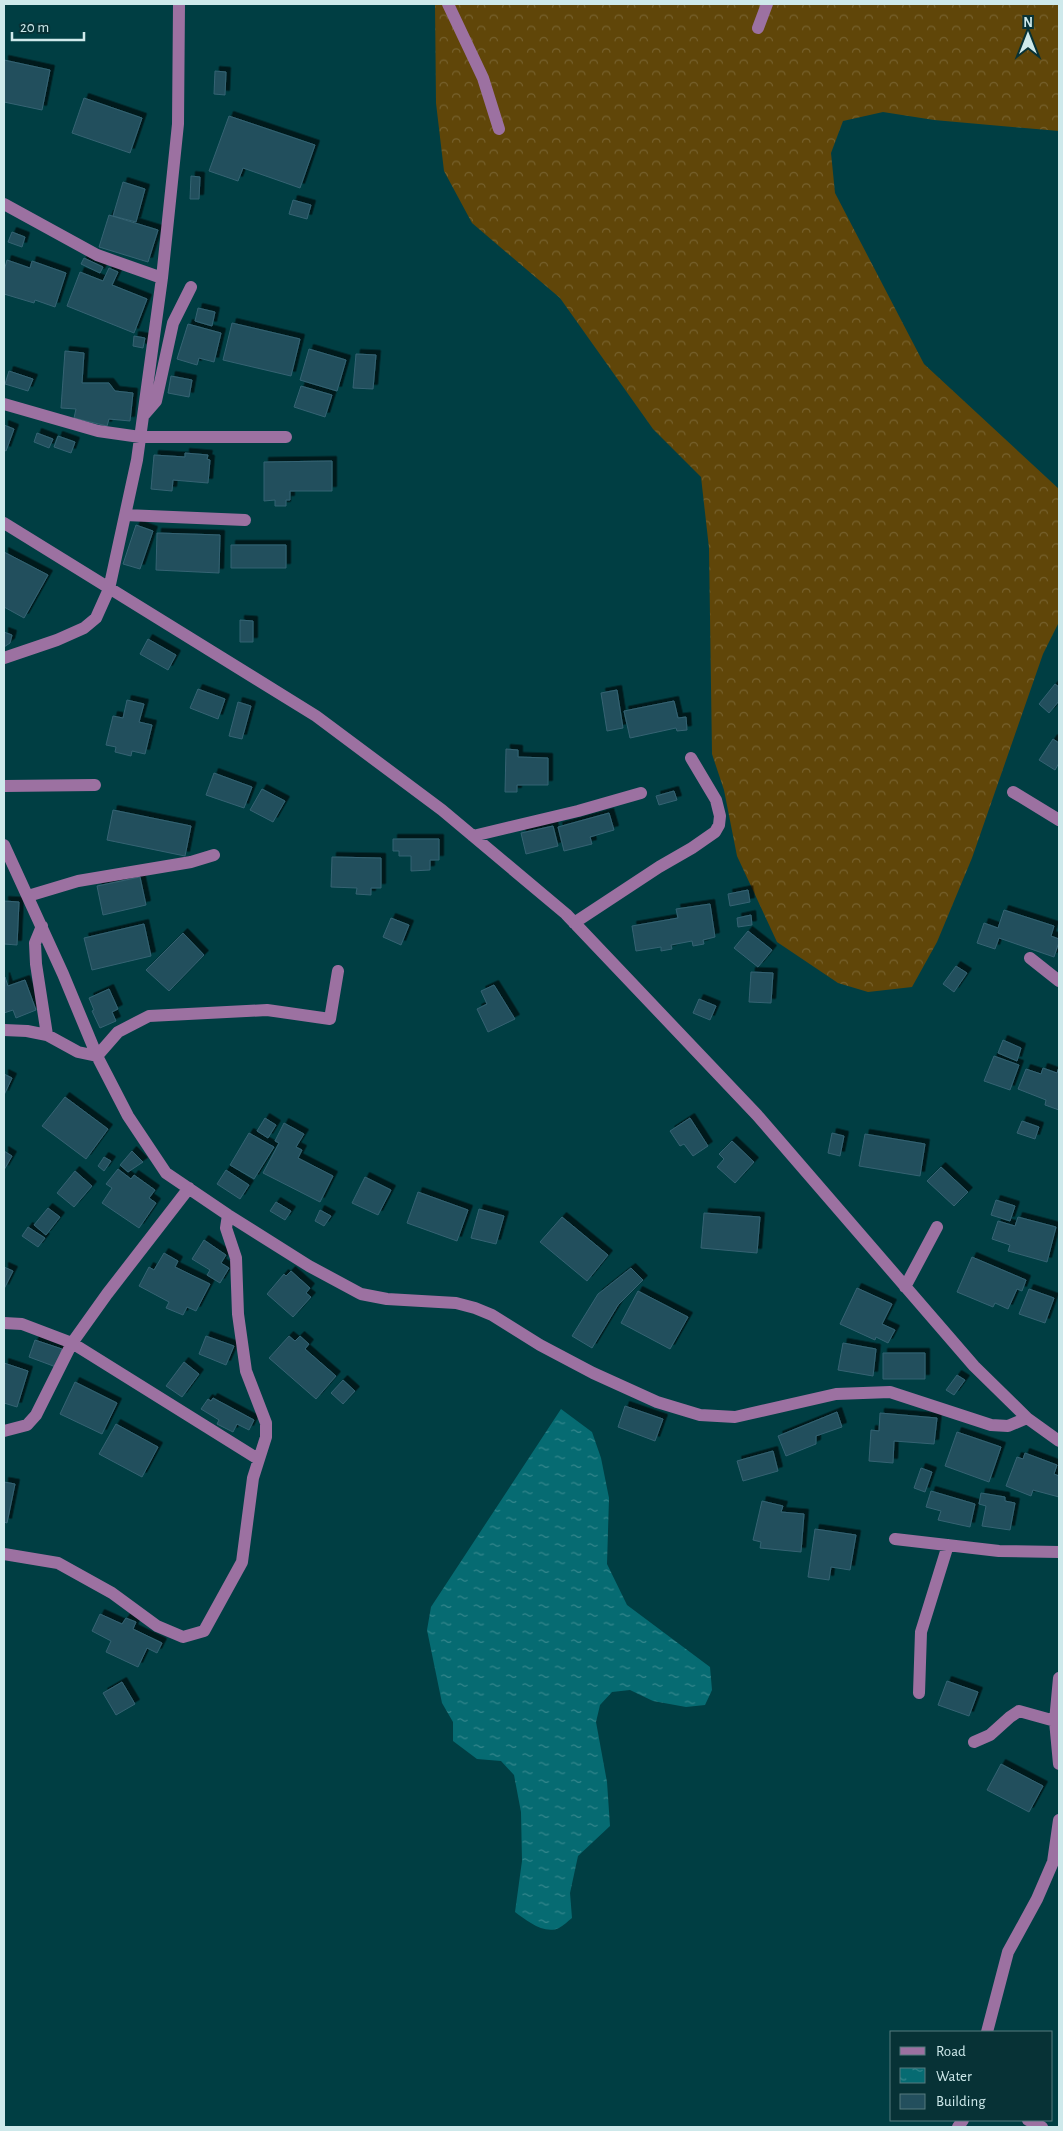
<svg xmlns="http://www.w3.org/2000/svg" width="1063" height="2131" font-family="'Alegreya Sans',sans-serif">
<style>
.forest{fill:url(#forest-crowns)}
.water{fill:url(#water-ripples)}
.building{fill:#234f5d;stroke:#356373;filter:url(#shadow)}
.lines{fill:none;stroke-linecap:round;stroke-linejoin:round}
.minor{stroke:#9c71a1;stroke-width:12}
</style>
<defs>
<pattern id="forest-crowns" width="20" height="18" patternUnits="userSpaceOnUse" patternTransform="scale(1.25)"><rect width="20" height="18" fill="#604609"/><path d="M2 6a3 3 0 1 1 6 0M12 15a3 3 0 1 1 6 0" fill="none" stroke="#76612d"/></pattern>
<pattern id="water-ripples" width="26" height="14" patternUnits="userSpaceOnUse" patternTransform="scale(1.25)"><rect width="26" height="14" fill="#066b72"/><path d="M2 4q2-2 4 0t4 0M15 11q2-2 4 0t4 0" fill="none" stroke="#35878d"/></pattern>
<filter id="shadow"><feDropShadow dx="4.5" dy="-4.5" stdDeviation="0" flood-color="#0009"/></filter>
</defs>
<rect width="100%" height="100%" fill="#003e43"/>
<path class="forest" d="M435,4H1059V131L934,120L883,112L843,121L831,153L835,193L924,364L1059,489V622L1043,654L972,858L937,942L912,987L868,992L838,983L777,942L737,856L724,790L712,754L709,548L701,477L653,429L560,298L472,223L444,171L436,103Z"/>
<path class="water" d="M561,1409L592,1432L601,1458L609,1498L607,1564L627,1605L710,1667L712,1690L705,1705L686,1707L653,1701L630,1690L612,1692L600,1705L596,1722L607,1782L610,1826L578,1856L570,1893L572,1918C568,1921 563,1926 559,1928C544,1935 526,1920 515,1912L522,1861L521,1812L514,1775L501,1761L477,1759L453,1741V1722L442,1703L427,1630L431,1607Z"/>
<path class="building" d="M4,60L50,70L42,110L4,102Z
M215,71L226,72L225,95L214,94Z
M84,98L142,118L130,153L72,133Z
M229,116L315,145L300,188L243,168L238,181L209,171Z
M191,176L200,177L199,199H190Z
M123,182L145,189L136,222L113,216Z
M293,200L311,205L307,219L289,214Z
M109,215L158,230L148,262L99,247Z
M12,232L25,237L22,247L8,242Z
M84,258L103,267L100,273L81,264Z
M7,260L30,268L32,261L66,273L55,307L35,300L34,303L4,294V271Z
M109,268L118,272L112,285L147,299L134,333L67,306L80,272L103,281Z
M198,308L215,312L212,326L195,321Z
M232,323L300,339L291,376L223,360Z
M188,324L221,333L214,362L199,358L197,365L177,359Z
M134,336L145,338L143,348L133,346Z
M309,349L346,360L337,391L300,380Z
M65,351L84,353L82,383H109L115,391L133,393L130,421L109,419L107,426L74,418L76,409L61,408Z
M356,354L376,355L373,389L353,388Z
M9,371L33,379L28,391L5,384Z
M171,376L192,380L189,397L168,393Z
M301,386L332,395L325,417L294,407Z
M4,425L14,429L6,451L4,450Z
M37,433L53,439L49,448L34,442Z
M58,436L75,442L71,453L54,447Z
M185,453L208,455L207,459L210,460L208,483L173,480L172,491L151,489L154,455L185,457Z
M332,461V491H290V500H286V506H275V500L264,501V462Z
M136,525L153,531L140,569L123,564Z
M157,533L220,535L219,573L156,570Z
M231,545H286V568H231Z
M4,552L48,575L24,618L4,607Z
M240,620L253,621V642H240Z
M4,632L12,635L10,643L4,647Z
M148,639L176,655L168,670L140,654Z
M1055,684L1059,687V701L1049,713L1039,704Z
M198,689L225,699L218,719L190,708Z
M617,690L623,728L607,731L601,693Z
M127,700L144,704L139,722L152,725L145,754L132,751L131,756L115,752L116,747L106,745L113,716L123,718Z
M674,701L678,718L686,717L687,730L677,731L676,728L630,738L624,711Z
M238,702L251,706L242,739L229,736Z
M1053,739L1059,743V763L1055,770L1039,760Z
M506,749L518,750V757L548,758V785H517V792H505Z
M214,773L252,787L244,808L206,795Z
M262,789L285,801L273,822L250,810Z
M674,791L677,800L659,805L656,796Z
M113,810L191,826L185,856L107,840Z
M609,813L614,830L590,837L592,844L564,851L558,827Z
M553,826L558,846L526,854L521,833Z
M393,839H439V860H430V870L411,871V856H399V851H393Z
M332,857L381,858V888H371V895L356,894L357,888L331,887Z
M140,877L146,905L103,915L97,886Z
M748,890L750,902L730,906L728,894Z
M4,901L19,902L17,945L4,944Z
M710,904L715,937L703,940L704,944L693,946L692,941L671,945L672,949L661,951V947L636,951L632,926L678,918L676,909Z
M1004,910L1054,926L1051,936L1059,939V942L1054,957L999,938L995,949L977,943L984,923L998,928Z
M751,915L752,925L738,927L737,918Z
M391,918L409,925L401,945L383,937Z
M144,924L151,956L92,970L84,938Z
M748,931L772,950L758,967L734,948Z
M183,933L204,955L169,991L146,970Z
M956,966L967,973L954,992L943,984Z
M751,972L773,973L771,1003L749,1002Z
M5,977L8,986L25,980L36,1010L16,1018L13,1010L4,1013Z
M494,985L515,1019L488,1032L477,1009L487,1004L481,991Z
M109,989L118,1009L112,1012L116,1021L100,1028L92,1011L94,1010L89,998Z
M699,999L716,1006L710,1020L693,1013Z
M1003,1040L1021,1048L1017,1061L998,1053Z
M994,1056L1019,1065L1010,1090L984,1081Z
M1059,1067V1110L1045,1105L1046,1100L1018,1089L1026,1069L1041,1074L1043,1068L1057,1073Z
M4,1074L12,1078L4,1095Z
M65,1097L108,1129L86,1159L42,1126Z
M265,1118L276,1125L268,1138L257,1131Z
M690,1118L708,1146L693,1156L684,1144L680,1146L670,1131Z
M1022,1121L1039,1127L1035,1139L1017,1133Z
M284,1123L304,1134L296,1147L302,1150L298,1158L333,1176L320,1202L263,1173L279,1143L275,1141Z
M249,1133L274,1147L254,1179L230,1165Z
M832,1133L844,1136L840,1156L828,1153Z
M865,1134L925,1144L920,1176L859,1166Z
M732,1141L754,1162L735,1183L717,1167L724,1159L719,1154Z
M4,1151L12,1156L4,1170Z
M132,1151L143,1162L128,1172L120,1165Z
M104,1157L111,1161L104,1171L98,1166Z
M941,1167L968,1192L954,1206L927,1181Z
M118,1169L131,1179L134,1175L155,1190L149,1198L156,1203L139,1228L102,1203L112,1188L106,1184Z
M226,1170L249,1185L240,1199L217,1184Z
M75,1171L92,1186L74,1207L57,1193Z
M365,1177L391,1190L378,1215L352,1203Z
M418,1192L468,1210L457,1241L407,1223Z
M996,1200L1015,1206L1010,1221L991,1215Z
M276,1202L291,1211L285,1220L270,1211Z
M48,1208L60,1217L46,1235L34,1225Z
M479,1209L504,1216L496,1244L471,1238Z
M320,1210L331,1216L324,1226L315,1221Z
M704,1213L760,1217L757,1253L701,1248Z
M562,1217L608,1255L587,1281L540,1242Z
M1018,1217L1056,1227L1047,1262L1008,1251L1010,1245L992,1239L998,1221L1015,1226Z
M28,1227L45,1238L38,1247L22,1236Z
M204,1240L226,1255L221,1263L229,1268L220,1283L207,1275L210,1270L192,1259Z
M164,1253L178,1261L175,1267L210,1284L196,1311L187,1307L183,1315L166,1308L169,1302L139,1286L149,1267L154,1270Z
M972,1257L1026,1280L1022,1291L1017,1289L1008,1309L995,1303L993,1307L957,1292Z
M4,1267L13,1271L4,1289Z
M631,1268L643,1280L618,1305L592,1348L572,1336L598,1294Z
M291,1271L310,1288L306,1293L311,1297L293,1317L267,1294L284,1274L286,1276Z
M857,1288L892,1304L882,1324L895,1330L888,1343L876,1337L875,1340L840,1324Z
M1029,1289L1054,1298L1045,1323L1019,1314Z
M638,1291L688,1317L670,1349L621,1323Z
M206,1336L234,1346L226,1365L199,1354Z
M289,1336L295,1341L300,1336L309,1344L305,1349L336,1376L316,1399L269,1358Z
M35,1340L62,1349L56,1367L29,1357Z
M843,1343L876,1349L873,1376L838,1370Z
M883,1353H925V1379H883Z
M184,1362L199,1374L182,1397L166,1386Z
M4,1363L28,1371L17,1407L4,1403Z
M957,1375L965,1380L954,1395L946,1390Z
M343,1380L355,1391L343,1404L331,1393Z
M75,1382L117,1403L102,1434L60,1414Z
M213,1398L254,1420L249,1430L237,1424L233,1432L217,1424L219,1420L201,1409L208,1399L211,1401Z
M625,1406L663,1419L655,1441L618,1427Z
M837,1412L842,1427L816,1436V1444L786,1456L778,1436Z
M880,1413L937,1418L934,1444L894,1441L893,1463L869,1461L871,1430L879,1431Z
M116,1424L158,1447L142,1477L99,1454Z
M957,1432L1001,1447L989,1482L945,1466Z
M773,1451L778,1471L743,1481L737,1461Z
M1025,1453L1057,1465L1054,1474L1059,1476V1497L1033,1490L1031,1496L1006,1486L1017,1457L1023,1459Z
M921,1468L932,1472L925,1492L914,1488Z
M4,1482L15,1484L7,1523L4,1522Z
M931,1491L975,1504L970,1527L938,1520L941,1511L926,1507Z
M981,1493L1005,1497V1501L1015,1503L1010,1530L982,1526L986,1506L979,1504Z
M762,1501L783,1506L781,1512L804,1514L801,1552L760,1548L761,1542L753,1540Z
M815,1529L856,1535L850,1570L831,1567L829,1580L808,1577Z
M100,1614L122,1624L126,1618L136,1622L133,1629L162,1643L157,1653L147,1648L138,1667L106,1652L111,1641L92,1631Z
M947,1681L978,1692L969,1716L938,1705Z
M122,1682L135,1704L116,1715L103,1693Z
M1001,1764L1043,1786L1029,1812L987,1790Z"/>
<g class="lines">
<path class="minor" d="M448,4L483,78L499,129
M758,28L767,4
M4,204L97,255L162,278
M4,404L98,431L140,437H286
M143,416L156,401L173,323L191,287
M125,515L245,520
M4,523L316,716L442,810L566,914L757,1115L974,1366L1027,1418L1059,1441
M4,658L57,640L84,628L96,618L109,589L137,460L162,278L178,124L179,4
M4,786L95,785
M1013,792L1059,820
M473,836L578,811L641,793
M4,845L63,974L97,1056L128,1116L166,1173L228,1215L309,1266L361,1294L387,1299L456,1303L475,1308L492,1315L540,1345L593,1373L657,1402L700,1415L735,1417L836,1394L890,1392L991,1425L1008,1426L1027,1418
M28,896L78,881L191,862L214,855
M574,923L659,867L692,848L715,832L719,825L720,816L716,800L691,758
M42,926L35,943L36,964L47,1035
M1030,958L1059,981
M4,1030L27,1031L47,1035L78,1052L97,1056L118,1032L149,1016L267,1010L330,1019L338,971
M905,1287L937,1227
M4,1323L22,1324L72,1343L258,1459
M4,1431L27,1425L36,1415L72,1343L107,1294L189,1188
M895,1539L999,1551L1059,1552
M4,1554L58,1563L112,1593L157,1626L183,1637L204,1631L242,1562L253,1478L266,1437V1423L246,1371L238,1314L236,1258L226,1228L228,1215
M1059,1678L1055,1721L1059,1764
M919,1693L921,1632L948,1545
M974,1742L990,1735L1010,1717L1019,1711L1055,1721
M987,2032L1008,1952L1037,1899L1053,1862L1059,1820
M1028,2120L1042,2127
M958,2127L963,2120"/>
</g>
<rect width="1063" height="2131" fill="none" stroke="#cee9eb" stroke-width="10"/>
<rect x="890" y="2031" width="162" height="90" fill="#073236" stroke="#577b7e"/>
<rect x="900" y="2047" width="25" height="8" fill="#9c71a1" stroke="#577b7e"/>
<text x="936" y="2056" font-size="15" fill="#cee9eb">Road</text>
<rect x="900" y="2068" width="25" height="15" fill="url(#water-ripples)" stroke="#577b7e"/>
<text x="936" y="2081" font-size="15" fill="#cee9eb">Water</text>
<rect x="900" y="2094" width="25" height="15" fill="#234f5d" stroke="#577b7e"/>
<text x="936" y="2106" font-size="15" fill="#cee9eb">Building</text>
<g transform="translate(1028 35)" stroke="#073236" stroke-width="4" paint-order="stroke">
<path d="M0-4L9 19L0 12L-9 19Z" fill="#cee9eb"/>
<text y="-8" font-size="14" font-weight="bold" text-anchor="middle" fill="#cee9eb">N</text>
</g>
<path d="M12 32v8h72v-8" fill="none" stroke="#cee9eb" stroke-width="2.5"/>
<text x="20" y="32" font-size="15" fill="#cee9eb" stroke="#073236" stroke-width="4" paint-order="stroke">20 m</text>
</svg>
